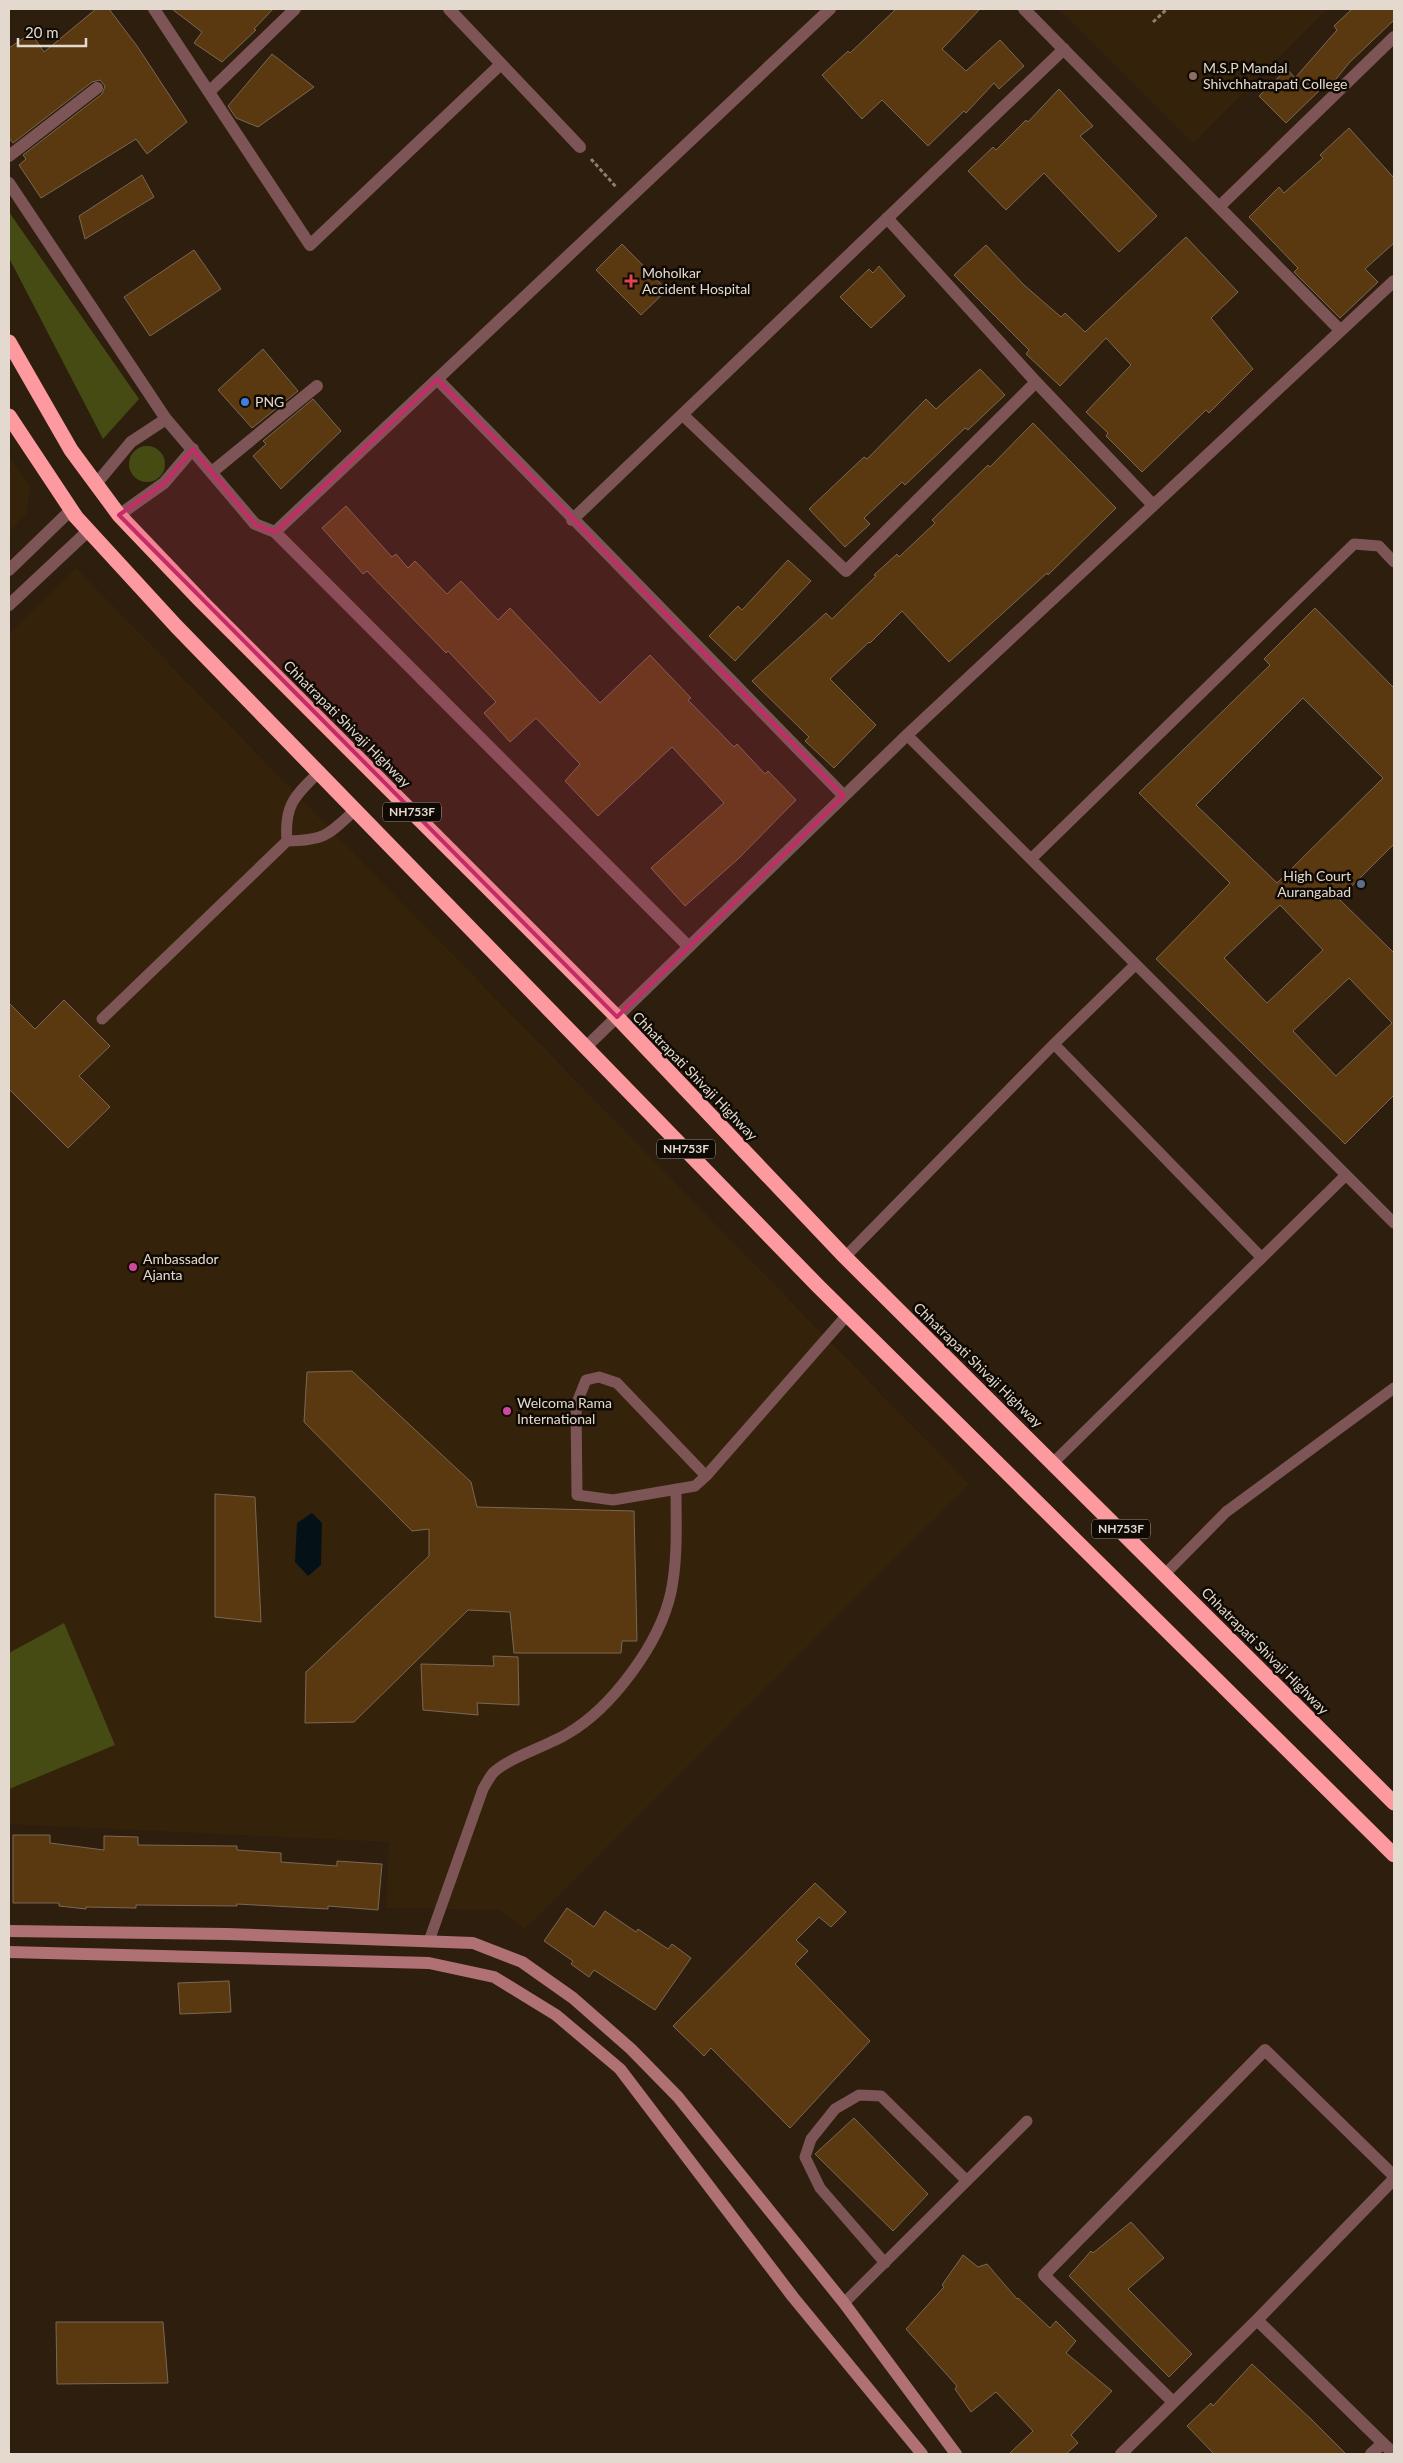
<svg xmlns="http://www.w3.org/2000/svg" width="1403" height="2463" font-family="Lato,sans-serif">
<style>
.built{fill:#35220a}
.green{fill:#454b13}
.water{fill:#041218}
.building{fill:#5a3910;stroke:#7a6855;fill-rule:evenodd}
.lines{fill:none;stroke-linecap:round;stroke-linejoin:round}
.path{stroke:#8c8072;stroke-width:3;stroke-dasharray:4 2.5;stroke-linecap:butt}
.lane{stroke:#7d5556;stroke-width:11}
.street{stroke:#7d5556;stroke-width:12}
.secondary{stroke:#b07174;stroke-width:12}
.highway{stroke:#fd9aa0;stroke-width:15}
.marked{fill:#c52b66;fill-opacity:0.2;stroke:#c52b66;stroke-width:4;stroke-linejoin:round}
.education-dot{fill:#8d6e63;stroke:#100a04;stroke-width:2}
.health-dot{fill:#e0444e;stroke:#100a04;stroke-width:2}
.shop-dot{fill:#3f7fe0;stroke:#100a04;stroke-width:2}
.service-dot{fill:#5c6f8a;stroke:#100a04;stroke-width:2}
.hotel-dot{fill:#d1479c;stroke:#100a04;stroke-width:2}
.labels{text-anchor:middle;stroke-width:5;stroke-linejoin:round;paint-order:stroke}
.shield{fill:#100a04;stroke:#a49b91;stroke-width:1}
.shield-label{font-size:12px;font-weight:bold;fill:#e3d9ce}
.poi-label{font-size:14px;fill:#e3d9ce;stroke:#100a04;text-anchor:start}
.street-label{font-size:14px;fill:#e3d9ce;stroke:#100a04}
</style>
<rect width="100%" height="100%" fill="#2d1e0d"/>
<path class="built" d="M1059,9H1327L1193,143Z
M9,457L30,487L26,514L9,532Z
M76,568L969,1484L525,1929L499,1910L386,1908L389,1842L9,1824V634Z"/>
<path class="green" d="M9,212L139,399L103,439L9,258Z
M129 464a18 18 0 1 1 36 0a18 18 0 1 1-36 0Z
M64,1623L115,1745L9,1789V1653Z"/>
<path class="water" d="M312,1513L322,1523L321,1565L308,1576L295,1562L297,1523Z"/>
<path class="building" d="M96,9H109L137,46L187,122L147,154L136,139L41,198L19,165L26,159L23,155L102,94L105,86L100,80L92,82L13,143L9,138V48L31,33L44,52Z
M172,9H273L254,29L256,30L222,62L194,43L202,32Z
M896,9H980L942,49L966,71L1000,40L1024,66L999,89L994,83L966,113L964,111L928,146L882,100L862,119L822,75L848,51L850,53Z
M1352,9H1394V20L1349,63L1328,89L1324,86L1286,123L1259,96L1287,69L1295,78L1337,30L1334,26Z
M272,54L314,87L258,127L236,118L228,106Z
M1059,89L1093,126L1080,136L1157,216L1119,252L1044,173L1006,210L968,171L993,147L996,150L1026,120L1028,122Z
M1349,128L1394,178V243L1365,269L1378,282L1340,318L1294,272L1298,268L1249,217L1279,187L1284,193L1323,158L1320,155Z
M142,175L154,197L85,239L79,216Z
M1186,237L1238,292L1211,318L1253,369L1209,413L1206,410L1142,472L1106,436L1108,433L1086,412L1131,365L1106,338L1060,386L1026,354L1029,350L954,275L986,245L1024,285L1061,317L1065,313L1085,332Z
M622,244L667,290L641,315L596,270Z
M194,250L221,289L150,336L124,297Z
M879,266L905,296L871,328L840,297L869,269L873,273Z
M263,349L298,391L252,428L218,390Z
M980,369L1005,395L968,430L965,428L905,485L902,482L864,518L870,524L845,547L809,509L864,457L867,459L926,399L936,409Z
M313,399L341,431L281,489L253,456L266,444L263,441Z
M1033,423L1116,508L1048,575L1047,573L949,662L902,611L870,643L869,642L830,679L876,725L834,768L805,741L809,737L752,681L826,613L832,619L876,576L874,575L897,554L899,557L935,523L932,520L988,465L990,467Z
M346,506L392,557L396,554L408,568L415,561L447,594L461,581L498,620L510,608L600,703L650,655L691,698L688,700L734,747L737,744L765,774L768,771L796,800L738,859L685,906L651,868L724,803L672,747L598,816L565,781L580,764L536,718L510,742L484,713L496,702L448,651L446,653L367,571L363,574L322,528Z
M788,560L811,581L735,661L709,636L738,606L742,610Z
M1315,608L1394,688V844L1339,899L1394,953V1095L1345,1144L1156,959L1230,883L1139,793L1270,665L1264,659ZM1303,698L1383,778L1277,883L1196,805ZM1280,905L1323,950L1267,1003L1224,958ZM1349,978L1392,1023L1336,1076L1293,1031Z
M64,1000L110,1046L79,1076L110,1107L68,1148L9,1089V1003L35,1029Z
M352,1371L471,1482L477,1507L634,1511L637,1641H622L621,1653H514L510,1612L468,1610L354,1722L305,1723L306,1672L429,1556V1529L412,1531L304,1422L307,1372Z
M215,1494L255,1497L261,1622L215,1617Z
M493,1656L518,1657L519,1705L477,1703L478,1715L423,1710L421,1664L494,1666Z
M13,1835H50V1843L104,1850V1836L138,1837V1845L237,1846V1850L281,1853V1862L337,1866V1861L382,1864L378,1910L328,1906V1909L237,1904V1906L136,1905V1908L86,1907V1909L59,1906V1903H13Z
M815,1883L846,1912L831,1927L819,1917L796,1940L808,1951L795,1964L870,2041L790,2128L711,2048L704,2056L673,2026Z
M567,1908L594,1927L605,1911L636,1932L638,1929L668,1949L672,1944L691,1958L655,2010L594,1970L589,1977L571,1964L573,1961L544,1941Z
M229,1981L231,2012L180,2014L178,1983Z
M854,2118L928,2194L893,2231L815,2154Z
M1131,2222L1164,2258L1128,2289L1192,2354L1169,2377L1069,2276L1091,2251L1093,2253Z
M963,2255L978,2267L987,2264L1017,2299L1018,2298L1050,2328L1056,2321L1076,2341L1066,2353L1112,2391L1071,2435L1078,2443L1066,2454H1009L1033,2431L996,2392L971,2412L955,2389L957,2386L906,2329L944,2287L942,2285Z
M56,2322H163L168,2383L57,2384Z
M1252,2364L1312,2420L1346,2454H1214L1187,2426L1211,2403L1213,2406Z"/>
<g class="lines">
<path class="path" d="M1153,22L1167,9
M591,159L617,188"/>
<path class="lane" d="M907,735L1394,1223
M320,771C295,796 284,804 287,841C326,840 328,835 356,809
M1031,859L1354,544L1379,546L1394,562
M102,1019L287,841
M1054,1044L1262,1258
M845,1257L1054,1044L1135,965
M1054,1462L1346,1175
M706,1476L617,1383L599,1377L586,1380L576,1405L577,1495L613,1500L695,1486L706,1476L848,1314
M1165,1574L1226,1512L1394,1388
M429,1941L483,1789C486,1784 489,1778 493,1773C508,1758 547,1746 567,1734C612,1708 660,1643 671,1592C678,1558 676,1524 676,1489
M885,2263L820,2188L805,2157L811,2139L835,2109L859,2095L881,2096L967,2181
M844,2303L1027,2121"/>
<path class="street" d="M154,9L310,245L501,64
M449,9L580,147
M1024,9L1340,330
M209,92L295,9
M9,156L97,88
M9,183L166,419L255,524L275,532L689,947
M1219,207L1394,37
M887,218L1036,382L1153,505
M437,379L844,796
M683,415L846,571L1036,382
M212,472L317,386
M96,484L131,442L166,419
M119,515L164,483L193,449
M572,520L1064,49
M275,532L830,9
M9,570L71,510
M9,605L88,531
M587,1046L907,735L1394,281
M1257,2320L1394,2454
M1173,2402L1044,2275L1265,2050L1394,2176
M1121,2454L1257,2320L1394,2179
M1371,2454L1383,2443"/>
<path class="secondary" d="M9,1931L227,1934L473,1943L522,1962L573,1998L631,2049L678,2097L844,2303L956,2454
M9,1952L429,1963L494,1977L556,2015L620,2069L793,2297L922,2454"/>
<path class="highway" d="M9,342L71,450L119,515L201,601L617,1017L845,1257L1394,1803
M9,416L76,517L176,626L818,1286L1394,1855"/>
</g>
<path class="marked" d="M437,379L844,796L617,1017L119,515L164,483L193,449L255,524L275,532Z"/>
<circle class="education-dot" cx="1193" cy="76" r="5"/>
<path class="health-dot" d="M628.5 273.5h5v5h5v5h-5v5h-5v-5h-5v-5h5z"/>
<circle class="shop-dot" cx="245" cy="402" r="5"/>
<circle class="service-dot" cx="1361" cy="884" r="5"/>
<g class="hotel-dot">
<circle cx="133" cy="1267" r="5"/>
<circle cx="507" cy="1411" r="5"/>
</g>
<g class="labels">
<g class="shield">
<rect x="383" y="802.5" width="58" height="19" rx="4"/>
<rect x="657" y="1139.5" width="58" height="19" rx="4"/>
<rect x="1092" y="1519.5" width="58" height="19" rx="4"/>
</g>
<g class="shield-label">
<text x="412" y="816">NH753F</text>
<text x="686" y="1153">NH753F</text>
<text x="1121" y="1533">NH753F</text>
</g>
<g class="poi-label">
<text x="1203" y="73">M.S.P Mandal<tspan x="1203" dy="16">Shivchhatrapati College</tspan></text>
<text x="642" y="278">Moholkar<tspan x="642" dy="16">Accident Hospital</tspan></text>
<text x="255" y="407">PNG</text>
<text x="1351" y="881" text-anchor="end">High Court<tspan x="1351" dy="16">Aurangabad</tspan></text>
<text x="143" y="1264">Ambassador<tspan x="143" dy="16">Ajanta</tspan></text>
<text x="517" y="1408">Welcoma Rama<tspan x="517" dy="16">International</tspan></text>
</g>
<g class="street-label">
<text transform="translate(347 724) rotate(45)" y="5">Chhatrapati Shivaji Highway</text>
<text transform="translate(695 1076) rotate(46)" y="5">Chhatrapati Shivaji Highway</text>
<text transform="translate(978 1365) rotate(44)" y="5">Chhatrapati Shivaji Highway</text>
<text transform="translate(1265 1651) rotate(45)" y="5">Chhatrapati Shivaji Highway</text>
</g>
</g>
<rect width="1403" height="2463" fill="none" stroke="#e3d9ce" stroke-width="20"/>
<path d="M18 38v8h68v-8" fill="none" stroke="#e3d9ce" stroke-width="2.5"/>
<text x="25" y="38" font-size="15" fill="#e3d9ce" stroke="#100a04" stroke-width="4" paint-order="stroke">20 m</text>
</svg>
